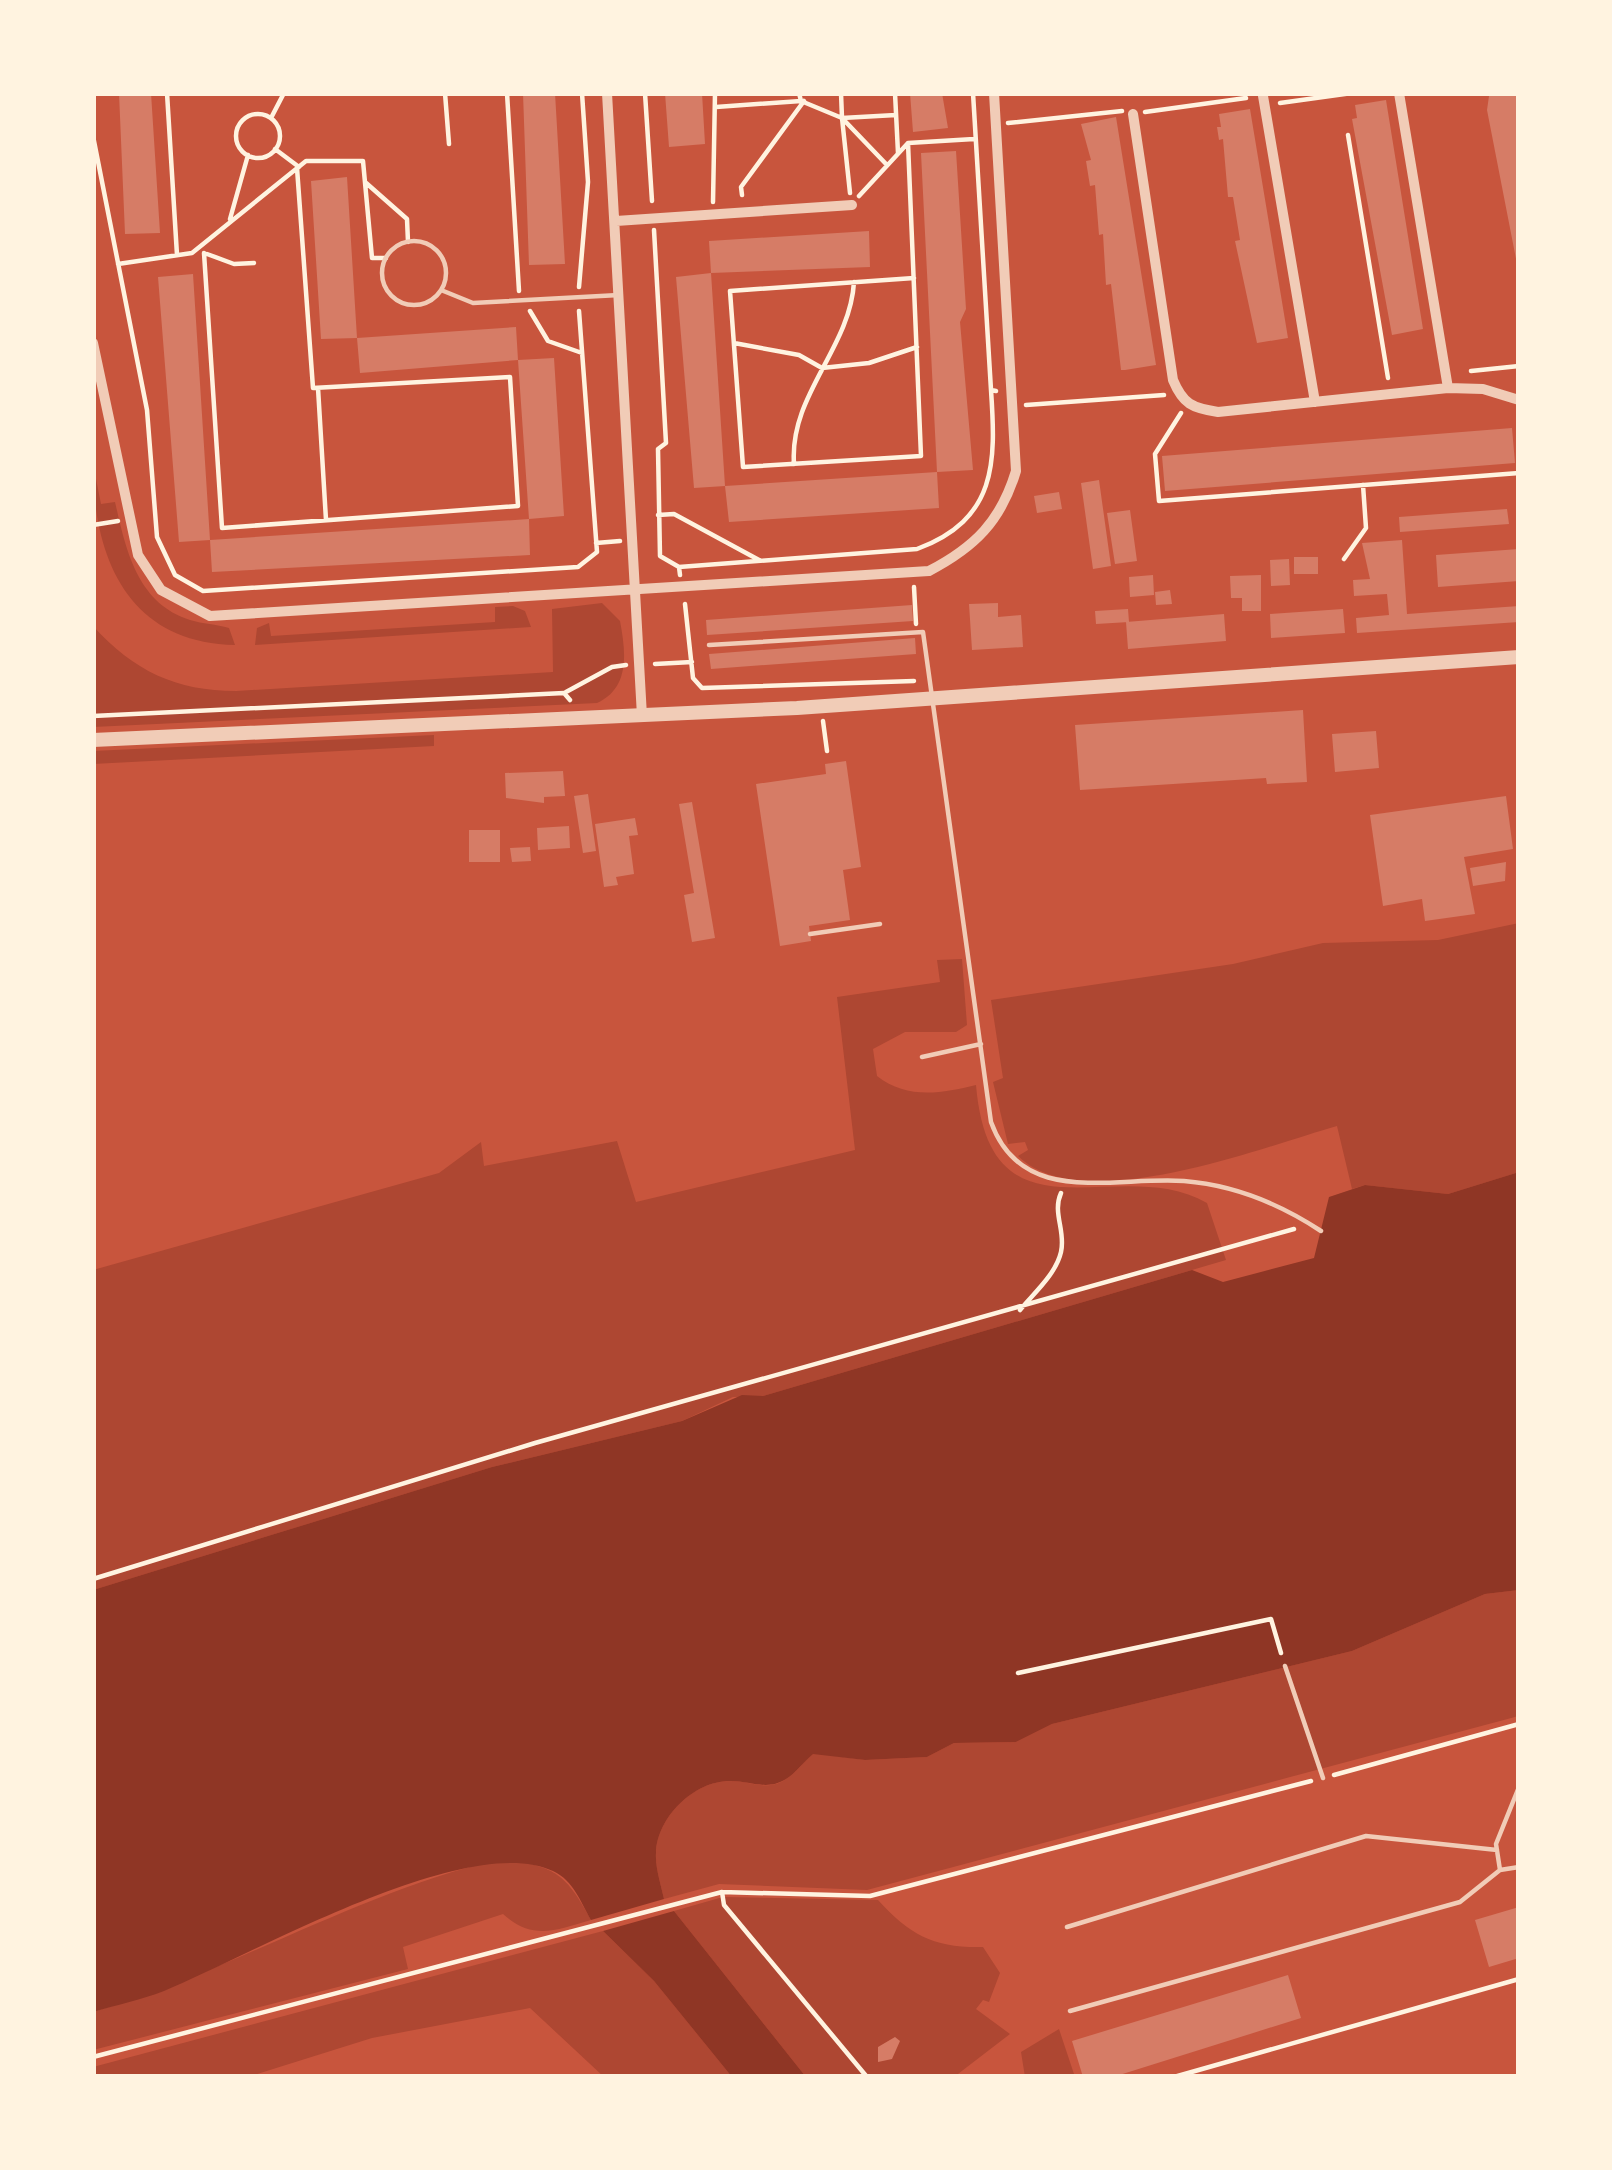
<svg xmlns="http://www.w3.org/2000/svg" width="1612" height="2170" font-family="Quicksand,sans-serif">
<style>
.green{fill:#ae4732}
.water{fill:#8f3625}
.building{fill:#d67c66}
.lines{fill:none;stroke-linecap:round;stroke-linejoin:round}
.path{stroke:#fff3e0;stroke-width:4.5}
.service{stroke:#f1ccb7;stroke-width:4.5}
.minor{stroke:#f1ccb7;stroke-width:10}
.tertiary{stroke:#f1ccb7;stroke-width:14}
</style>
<rect width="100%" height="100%" fill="#c8553d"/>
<path class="green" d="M93,464L101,504L115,502C126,550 137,603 190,620C203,624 216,624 229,628L235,645C129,643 93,559 93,464Z
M602,603L620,621C626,653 630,688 597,703L93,727V626C134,671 176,691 236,691L553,672L552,609Z
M513,606L525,611L531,627L255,645L257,628L269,623L271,636L495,622V607Z
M434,735V746L93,764V751Z
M1519,923V1172L1448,1194L1365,1185L1352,1189L1337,1126C1262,1147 1082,1219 1018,1156L1028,1150L1025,1142L1008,1144L993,1082L1003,1078L991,1000L1233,964L1323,943L1438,940Z
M962,959L967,1025L956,1032H905L873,1049L877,1076C906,1099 940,1094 976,1085C990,1251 1118,1152 1207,1203L1226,1260L763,1396L733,1397L682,1421L492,1467L93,1590V1270L439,1173L481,1142L484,1166L617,1141L636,1202L855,1150L837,997L940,982L937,960Z
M1519,1590V1715L1515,1717L867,1890L719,1884L664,1899C661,1885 655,1867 656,1853C657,1817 695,1780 731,1781C751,1781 767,1792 786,1779C795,1774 804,1761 813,1753L865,1760L927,1757L954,1743L1016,1742L1052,1724L1352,1651L1485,1594Z
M500,1859C554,1866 565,1872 591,1920C556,1930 533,1941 503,1914L403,1947L408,1969L93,2050V2012C232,1971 357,1893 500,1859Z
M723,1897L878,1900C911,1936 934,1948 983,1947L1000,1973L989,2002L983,2000L976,2009L1010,2034L954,2077H806L674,1911Z
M603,1931L654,1981L732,2077H604L530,2008L372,2038L248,2077H93V2067Z
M1059,2029L1075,2077H1025L1021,2052Z"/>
<path class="water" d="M1519,1172V1590L1485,1594L1352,1651L1052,1724L1016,1742L954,1743L927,1757L865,1760L813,1754C804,1761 795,1774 786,1779C767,1791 751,1781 731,1781C695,1780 657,1817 656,1853C655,1867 661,1885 664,1899L591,1920C580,1901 574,1881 553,1871C467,1830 250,1956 164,1991C141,2000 116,2005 93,2012V1590L492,1467L682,1421L742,1395L763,1396L1192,1270L1223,1282L1314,1258L1329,1197L1365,1185L1448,1194Z
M674,1911L806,2077H732L654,1981L603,1931Z"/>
<path class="building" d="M119,93H151L160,233L125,234Z
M523,93H555L565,264L529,265Z
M665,93H702L705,144L669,147Z
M910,93H942L948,128L913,132Z
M1507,93H1519L1517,264L1487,110L1489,96Z
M1386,100L1423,329L1392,335L1352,119L1357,118L1355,105Z
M1250,109L1288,338L1257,343L1235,241L1240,240L1233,197H1228L1223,139L1219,140L1217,127H1221L1219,114Z
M1116,117L1156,365L1125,370H1121L1111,284L1106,285L1103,234L1099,235L1095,185L1090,186L1086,161L1091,160L1081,124Z
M956,151L966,309L960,322L973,470L937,472L939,508L729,522L725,486L937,472L921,153Z
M347,177L357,338L516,327L518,360L360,373L357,338L321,339L311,181Z
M869,231L870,267L711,273L709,241Z
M711,273L725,486L694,488L676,277Z
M193,274L210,540L179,542L158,277Z
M554,358L564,516L529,519L518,360Z
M1512,428L1515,463L1165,491L1162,456Z
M1099,480L1111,566L1093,569L1081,483Z
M1059,492L1062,509L1037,513L1034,496Z
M1507,509L1509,524L1400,532L1399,517Z
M1130,510L1137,561L1115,564L1107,513Z
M529,519L530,555L212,572L210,540Z
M1402,540L1407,614L1519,606V622L1357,633L1356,618L1389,615L1387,594L1354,596L1353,580L1370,579L1362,543Z
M1519,549V581L1438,587L1436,555Z
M1294,557H1318V574H1294Z
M1289,559L1290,585L1271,586L1270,560Z
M1153,575L1154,595L1130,597L1129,577Z
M1261,575V611H1242V598H1231L1230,576Z
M1170,590L1172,604L1156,605L1155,592Z
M998,603V617L1021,615L1023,647L972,650L969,604Z
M912,605L913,621L707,635L706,620Z
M1128,609L1129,622L1096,624L1095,611Z
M1343,609L1345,633L1271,638L1270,614Z
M1224,614L1226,641L1128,649L1126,622Z
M915,638L916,654L711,669L709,654Z
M1303,710L1307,782L1267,784L1266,778L1080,790L1075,725Z
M1376,731L1379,768L1335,772L1332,734Z
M846,761L861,867L843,870L850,920L809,926L811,941L780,946L756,784L826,774L825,764Z
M563,771L565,796L544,797V803L506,798L505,773Z
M588,794L596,851L583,853L574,796Z
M1506,796L1513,849L1464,857L1475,914L1425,921L1422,899L1383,906L1370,815Z
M692,802L715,938L692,942L684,895L694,893L679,804Z
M635,818L638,835L629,836L634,874L616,877L618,885L604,887L595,824Z
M569,826L570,848L538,850L537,828Z
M469,830H500V862H469Z
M530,847L531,861L512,862L510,848Z
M1506,862L1505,881L1473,886L1470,868Z
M1519,1907V1958L1489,1967L1475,1920Z
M1288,1975L1301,2018L1113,2077H1083L1072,2041Z
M895,2037L900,2041L892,2059L878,2062V2047Z"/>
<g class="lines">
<path class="path" d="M167,93L177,255
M445,93L449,144
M507,93L519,291
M645,93L652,201
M841,93L842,118L887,165
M895,93L898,153
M973,93L991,390
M801,101L842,118L850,193
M1280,103L1352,93
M716,107L801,101L799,93
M1145,112L1246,98
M236 136a22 22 0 1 1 44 0a22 22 0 1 1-44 0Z
M271,118L284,93
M842,118L896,115
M1008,123L1122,111
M1348,135L1388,378
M93,136L147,410L157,537L175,575L203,591L578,567L597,552L579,311
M908,143L921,456L743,467L730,291L914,278
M275,149L299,167
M365,182L407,219L408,242
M742,195L741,187L804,101
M859,196L908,143L974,139
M713,202L715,93
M230,219L248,155
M654,230L666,443L658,449L660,556L679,567L680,575
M204,253L222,528L518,506L510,377L313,388L297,168
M207,254L234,264L254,263
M118,264L192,253L306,161H363L372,258H386
M579,287L588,182L582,93
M530,311L548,341L582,353
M734,343L799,355L822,368L869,363L917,347
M1471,371L1519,366
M318,388L326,520
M1026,405L1164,395
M1181,413L1155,454L1159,501L1519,473
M794,464C789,395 850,349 854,282
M658,515L674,514L759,560
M93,525L118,521
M596,543L620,541
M1344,559L1366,528L1363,485
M679,567L917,549C997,519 996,463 991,390L996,391
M914,587L916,624
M685,604L693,678L702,688L914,681
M655,664L692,662
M566,692L612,667L626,665
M93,716L564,693L570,700
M823,721L827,751
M1020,1310C1034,1293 1056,1274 1061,1252C1066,1231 1052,1213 1061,1193
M93,1579L535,1443L1294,1229
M1018,1673L1271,1619L1281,1653
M1334,1775L1519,1724
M722,1892L724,1905L867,2077
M93,2057L722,1892L870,1896L1311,1781
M1174,2077L1519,1979"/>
<path class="service" d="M382 273a32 32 0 1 1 64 0a32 32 0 1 1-64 0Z
M441,290L473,303L619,295
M709,645L923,632L991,1122C1022,1208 1113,1176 1184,1181C1234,1185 1280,1204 1321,1231
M810,934L880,924
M922,1057L981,1044
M1285,1666L1323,1778
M1500,1870L1496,1844L1519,1787
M1067,1927L1366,1836L1497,1850
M1070,2011L1460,1902L1500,1870L1519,1867"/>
<path class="minor" d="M607,93L642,716
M1399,93L1448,388
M1263,96L1315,402
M1133,114L1173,380C1183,404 1192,408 1218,412L1448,388L1483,389L1519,400
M616,221L852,205
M93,343L138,555L161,590L210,616L929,571C975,547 1001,521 1016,471L994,93"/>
<path class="tertiary" d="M93,740L797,708L1519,657"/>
</g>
<rect width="1612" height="2170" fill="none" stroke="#fff3e0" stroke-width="192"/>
</svg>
